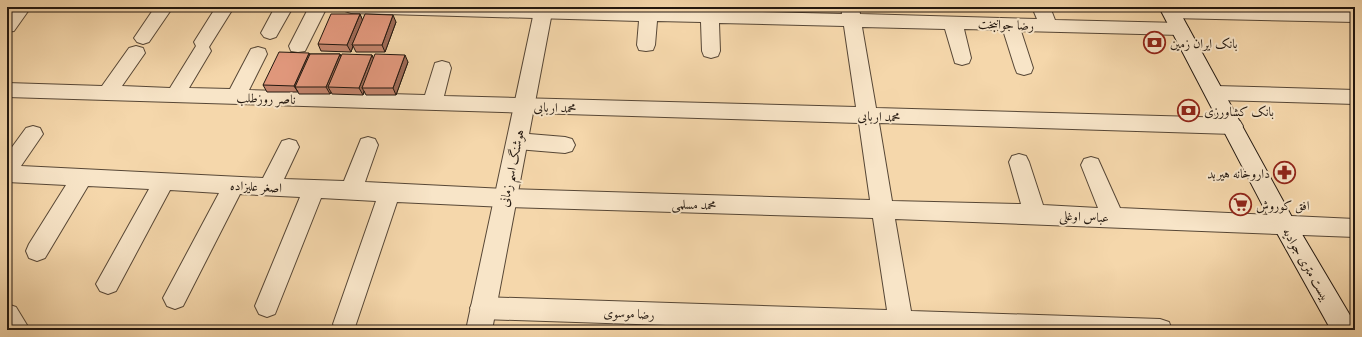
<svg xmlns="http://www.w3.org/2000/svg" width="1362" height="337" font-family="'IM FELL French Canon',Amiri,serif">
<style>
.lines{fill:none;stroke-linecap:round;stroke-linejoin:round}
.minor-casing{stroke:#574736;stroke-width:2}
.tertiary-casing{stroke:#574736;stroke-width:2}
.secondary-casing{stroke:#22170f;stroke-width:2}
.minor{fill:#f8e5c8;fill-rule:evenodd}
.tertiary{fill:#f8e5c8;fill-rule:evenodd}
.secondary{fill:#f8e5c8;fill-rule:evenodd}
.wall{fill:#c3846c;stroke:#22170f}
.shaded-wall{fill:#9f6b58;stroke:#22170f}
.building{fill:#e3997e;stroke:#22170f}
.labels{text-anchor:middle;stroke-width:4;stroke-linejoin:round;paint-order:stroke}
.street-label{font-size:13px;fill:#22170f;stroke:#f8e5c8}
.poi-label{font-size:13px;fill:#22170f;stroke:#f8e5c8;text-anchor:start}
</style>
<rect width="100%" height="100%" fill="#f5d7ab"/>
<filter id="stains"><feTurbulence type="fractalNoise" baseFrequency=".005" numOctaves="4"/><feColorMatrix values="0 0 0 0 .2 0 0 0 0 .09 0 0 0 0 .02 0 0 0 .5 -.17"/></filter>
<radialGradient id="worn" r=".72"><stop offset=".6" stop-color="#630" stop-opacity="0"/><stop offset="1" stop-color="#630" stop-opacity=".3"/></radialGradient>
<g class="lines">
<defs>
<path id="minor" d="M155,7H173L149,42L143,44L137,42L134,38Z
M216,7H234L209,47L211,51L189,88L230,89L251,49L258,47L265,49L267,54L249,90L425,95L435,63L442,61L449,63L451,68L444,96L856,107L844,26L719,23L720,51L718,56L711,58L704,56L702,51L701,22L657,21L655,45L653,50L646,51L639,50L637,45L639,21L351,13L345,11L342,7H576L842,14L841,7H859L860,14L1037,19L1032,7H1050L1055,20L1180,23L1186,25L1189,29L1186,33L1180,35L1021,31L1033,68L1031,73L1024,75L1017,73L1015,68L1003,30L964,29L971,58L969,63L962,65L955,63L945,29L862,27L876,108L1233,118L1240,121L1243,126L1240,131L1233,134L879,123L892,201L1021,204L1009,162L1012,156L1019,154L1026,156L1029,162L1043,205L1098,208L1081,165L1084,159L1091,157L1098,159L1120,208L1355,219V237L895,219L911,311L1160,319L1169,322L1172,330H817L482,319L474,316L470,308L474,300L482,297L887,310L873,218L505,207L397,202L354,330H336L333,324L376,201L321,198L275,314L267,317L259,314L255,306L300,197L240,194L183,306L175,309L167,306L163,298L219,193L170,190L116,291L108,294L100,291L96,284L149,189L88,186L45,258L37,261L29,258L26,251L29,244L66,185L7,182V154L26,128L33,126L40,128L43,134L21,166L263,178L282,141L289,139L296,141L299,147L284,179L344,181L361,139L368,137L375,139L378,145L365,182L505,189L870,200L859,123L7,97V83L102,86L129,48L136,46L143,48L145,53L122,86L170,88L196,46L194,42Z
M275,7H293L276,37L270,39L264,37L261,33Z
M309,7H327L305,51L298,52L291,51L289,46Z
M1168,7L1355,10V22L1171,18L1165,16L1162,12Z
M1216,86L1355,90V104L1216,100L1209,98L1206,93L1209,88Z
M517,133L565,137L572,139L575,145L572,151L565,153L517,149L510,147L507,141L510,135Z
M7,304L16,307L30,330H7Z"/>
<path id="tertiary" d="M12,7H31L14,31L7,32V13Z
M535,7H553L492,330H466Z"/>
<path id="secondary" d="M1159,7H1177L1293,219L1354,322L1355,330H1331L1277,233Z"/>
</defs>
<use href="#minor" class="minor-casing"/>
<use href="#tertiary" class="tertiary-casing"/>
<use href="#secondary" class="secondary-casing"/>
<use href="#minor" class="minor"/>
<use href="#tertiary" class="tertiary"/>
<use href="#secondary" class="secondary"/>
</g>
<path class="wall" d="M360,14L362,20L396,22L385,52H356L353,46L351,52L321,51L318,44Z
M310,54H340L341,56L372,55L373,58L408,62L396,95H366L364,91L363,95L332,94L331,92L330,94H299L298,92H267L263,85Z"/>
<path class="shaded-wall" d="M360,14L363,21L352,45L353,46L351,52L347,45Z
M393,15L396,22L385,52L382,45Z
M309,53L313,60L295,87L298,92L294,86Z
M340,54L343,61L328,87L331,92L330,94L326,87Z
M372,55L375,62L362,88L364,91L363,95L359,88Z
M405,55L408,62L396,95L393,88Z"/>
<path class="building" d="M331,14H360L347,45L318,44Z
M365,14L393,15L382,45H352Z
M279,52L309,53L294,86L263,85Z
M310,54H340L326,87H295Z
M342,54L372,55L359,88L328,87Z
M375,54L405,55L393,88H362Z"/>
<defs>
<symbol id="bank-ring" viewBox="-11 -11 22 22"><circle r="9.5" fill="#f8e5c8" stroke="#8f2418" stroke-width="1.5"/><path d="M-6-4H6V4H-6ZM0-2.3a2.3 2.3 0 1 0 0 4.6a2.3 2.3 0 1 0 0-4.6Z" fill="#8f2418"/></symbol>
<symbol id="pharmacy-ring" viewBox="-11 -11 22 22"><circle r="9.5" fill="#f8e5c8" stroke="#8f2418" stroke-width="1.5"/><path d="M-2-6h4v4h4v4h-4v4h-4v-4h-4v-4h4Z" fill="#8f2418"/></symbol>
<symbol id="supermarket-ring" viewBox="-11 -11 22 22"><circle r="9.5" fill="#f8e5c8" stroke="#8f2418" stroke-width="1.5"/><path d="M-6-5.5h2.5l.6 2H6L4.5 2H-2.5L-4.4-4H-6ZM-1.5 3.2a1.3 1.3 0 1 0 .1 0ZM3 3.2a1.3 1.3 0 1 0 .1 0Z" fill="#8f2418"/></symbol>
</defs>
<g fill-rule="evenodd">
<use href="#bank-ring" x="1142" y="30" width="25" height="25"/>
<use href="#bank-ring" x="1176" y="98" width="25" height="25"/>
<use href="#pharmacy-ring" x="1272" y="160" width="25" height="25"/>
<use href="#supermarket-ring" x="1228" y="192" width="25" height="25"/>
</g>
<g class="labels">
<g class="street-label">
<text transform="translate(1006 24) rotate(2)" y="5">رضا جوانبخت</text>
<text transform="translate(266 98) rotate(2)" y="5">ناصر روزطلب</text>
<text transform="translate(555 107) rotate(2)" y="5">محمد اربابی</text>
<text transform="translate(879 116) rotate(2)" y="5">محمد اربابی</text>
<text transform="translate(511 168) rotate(-78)" y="5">هوشنگ اسم زمانی</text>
<text transform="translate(256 186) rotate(3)" y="5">اصغر علیزاده</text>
<text transform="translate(694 204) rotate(2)" y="5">محمد مسلمی</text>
<text transform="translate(1084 216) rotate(3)" y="5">عباس اوغلی</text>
<text transform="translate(1307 264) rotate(60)" y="5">بیست متری جوادیه</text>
<text transform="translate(629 313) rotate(2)" y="5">رضا موسوی</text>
</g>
<g class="poi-label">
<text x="1170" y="48">بانک ایران زمین</text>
<text x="1204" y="116">بانک کشاورزی</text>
<text x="1270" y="178" text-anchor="end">داروخانه هیربد</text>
<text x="1256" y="210">افق کوروش</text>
</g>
</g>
<rect width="1362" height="337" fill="none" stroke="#f5d7ab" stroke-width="24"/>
<rect x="8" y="8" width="1346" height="321" fill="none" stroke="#22170f" stroke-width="2"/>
<rect x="12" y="12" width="1338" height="313" fill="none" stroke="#22170f"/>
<rect width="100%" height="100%" filter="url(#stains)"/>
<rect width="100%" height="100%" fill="url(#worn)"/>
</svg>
